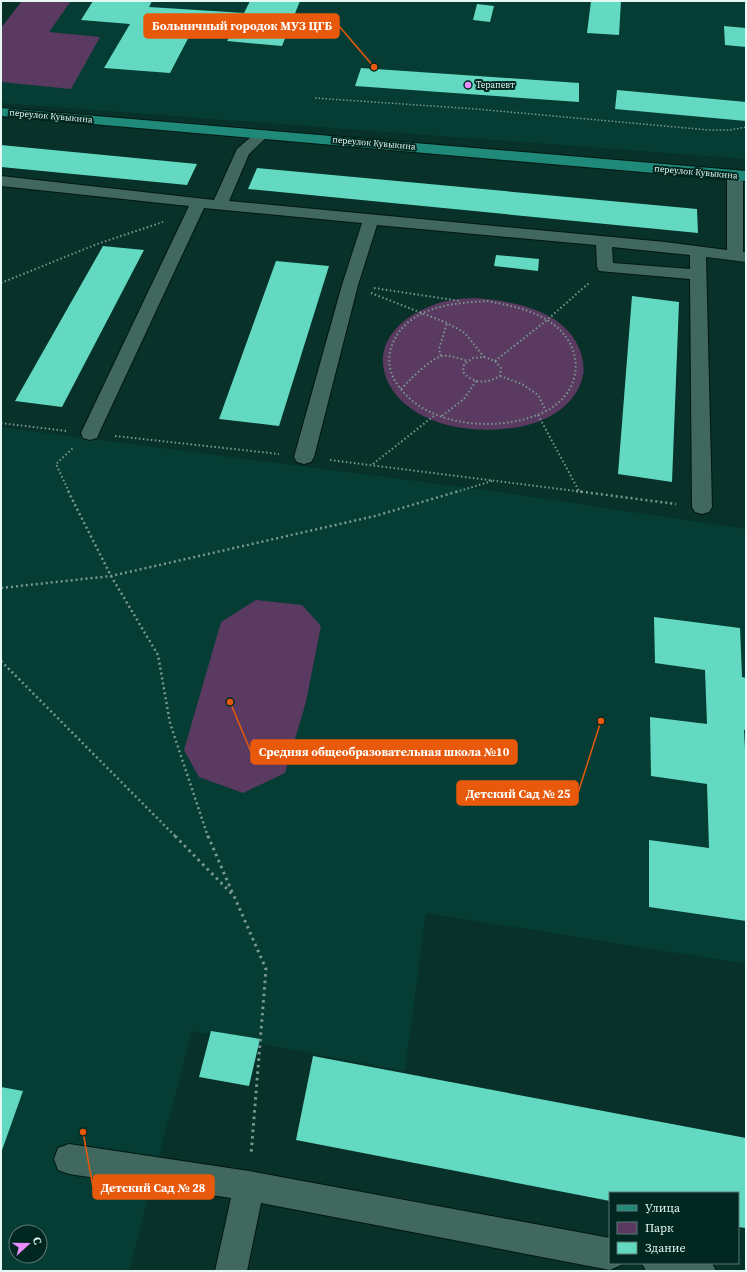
<svg xmlns="http://www.w3.org/2000/svg" width="747" height="1272" font-family="'Source Serif 4',serif">
<style>
.built{fill:#053d34;fill-rule:evenodd}
.green{fill:#5b3a61}
.building{fill:#64d9c1}
.lines{fill:none;stroke-linecap:round;stroke-linejoin:round}
.minor-casing{stroke:#001712;stroke-width:2}
.major-casing{stroke:#001712;stroke-width:2}
.path-far3{stroke:#799892;stroke-width:1.5;stroke-dasharray:1.5 2;stroke-linecap:butt}
.path-far2{stroke:#799892;stroke-width:2;stroke-dasharray:1.5 2.5;stroke-linecap:butt}
.path-far1{stroke:#799892;stroke-width:2.5;stroke-dasharray:2 3;stroke-linecap:butt}
.path{stroke:#799892;stroke-width:3;stroke-dasharray:2.5 4;stroke-linecap:butt}
.minor{fill:#41685f;fill-rule:evenodd}
.major{fill:#1f8a79;fill-rule:evenodd}
.poi-dot{fill:#ea8dfc;stroke:#002720;stroke-width:1.5}
.labels{text-anchor:middle;stroke-width:4;stroke-linejoin:round;paint-order:stroke}
.far-poi-label{font-size:9px;fill:#e4f9f4;stroke:#002720;text-anchor:start}
.far-street-label{font-size:9px;fill:#e4f9f4;stroke:#002720}
.leader{fill:none;stroke:#e8590c;stroke-width:1.5}
.callout-dot{fill:#e8590c;stroke:#002720;stroke-width:1.5}
.callout{fill:#e8590c;stroke:#e8590c;stroke-width:1.5}
.callout-label{font-size:12px;text-anchor:middle;font-weight:bold;fill:#fff}
</style>
<rect width="100%" height="100%" fill="#073129"/>
<path class="built" d="M25,1H746V159L1,103V32Z
M1,427L493,491L746,529V964L426,913L405,1071L192,1031L129,1271H1ZM16,1232H40V1256H16Z"/>
<path class="green" d="M22,1H71L49,32L100,37L71,89L1,82V28Z
M472,298C509,300 563,309 579,348C582,356 585,366 583,375C578,400 556,417 531,424C490,436 422,431 394,392C367,354 393,320 431,306C444,300 458,299 472,298Z
M256,600L302,605L321,626L306,702L285,773L243,793L199,777L184,750L221,622Z"/>
<path class="building" d="M93,1H152L149,7L244,13L250,1H300L282,46L227,41L232,32L193,29L170,73L104,68L130,24L81,20Z
M591,1H621L619,35L587,33Z
M477,4L494,6L490,22L473,20Z
M724,26L746,28V47L725,45Z
M361,68L579,83V102L355,86Z
M617,90L746,102V121L615,109Z
M1,145L197,164L187,185L1,167Z
M257,168L697,209L698,233L248,189Z
M103,246L144,250L62,407L15,401Z
M496,255L539,259L538,271L494,266Z
M276,261L329,266L279,426L219,419Z
M632,296L679,302L672,482L618,474Z
M654,617L740,628L742,677L746,678V730H744L746,767V921L649,907V840L709,848L707,784L651,776L650,717L707,724L705,670L655,663Z
M211,1031L260,1039L249,1086L199,1077Z
M313,1056L746,1138V1228L738,1227V1193H610V1201L296,1140Z
M1,1087L23,1091L1,1153Z"/>
<g class="lines">
<defs>
<path id="minor" d="M263,130L268,131L270,134L249,154L229,201L665,242L727,250V176L730,173L735,171L740,173L743,176V252H746V262L706,257L712,507L709,512L702,514L695,512L692,507L690,279L599,271L597,267L596,245L377,225L358,285L314,457L311,462L304,464L297,462L294,457L342,285L362,223L204,208L99,433L97,438L90,440L83,438L81,433L189,206L1,186V176L214,200L237,149L258,131ZM612,247L690,255V269L613,263Z
M69,1144L249,1171L610,1238V1263H622L621,1265L610,1270L261,1203L247,1271H215L231,1198L69,1174L58,1170L54,1159L58,1148Z
M642,1263H712L716,1271H646Z"/>
<path id="major" d="M1,108L746,171V181L1,116Z"/>
</defs>
<use href="#minor" class="minor-casing"/>
<use href="#major" class="major-casing"/>
<path class="path-far3" d="M315,98L476,109L709,130H730L746,127"/>
<path class="path-far2" d="M1,283L97,244L163,222
M374,288L460,301
M371,293L447,323L465,333L484,357
M487,301C508,305 529,309 547,320C587,344 585,394 542,413C500,432 430,428 400,388C390,376 386,360 392,345C407,307 451,303 487,301Z
M441,356L439,349L447,323
M484,357L495,361L501,368L500,376C486,384 474,384 463,372L464,364L473,358Z
M495,361L547,320L590,282
M500,376L522,384L538,395L546,411
M401,389C410,380 430,358 443,356C451,355 460,359 468,361
M538,415L579,491
M442,416L464,399L476,381
M1,423L66,431
M115,436L279,454
M330,460L584,492
M373,464L435,415
M69,492L56,464L73,448
M456,492L492,481"/>
<path class="path-far1" d="M68,491L111,576L158,655L170,723L208,837
M576,491L676,504
M1,588L111,576L375,516L459,491
M1,661L176,837"/>
<path class="path" d="M175,836L234,896L266,969L251,1155
M208,836L233,894"/>
<use href="#minor" class="minor"/>
<use href="#major" class="major"/>
</g>
<circle class="poi-dot" cx="468" cy="85" r="4"/>
<g class="labels">
<g class="far-poi-label">
<text x="476" y="88">Терапевт</text>
</g>
<g class="far-street-label">
<text transform="translate(51 116) rotate(5)" y="3">переулок Кувыкина</text>
<text transform="translate(374 143) rotate(5)" y="3">переулок Кувыкина</text>
<text transform="translate(696 172) rotate(5)" y="3">переулок Кувыкина</text>
</g>
</g>
<path class="leader" d="M374 67L339 26M230 702L251 752M601 721L578 793M83 1132L93 1187"/>
<g class="callout-dot">
<circle cx="374" cy="67" r="4"/>
<circle cx="230" cy="702" r="4"/>
<circle cx="601" cy="721" r="4"/>
<circle cx="83" cy="1132" r="4"/>
</g>
<g class="callout">
<rect x="144" y="14" width="195" height="24" rx="4"/>
<rect x="251" y="740" width="266" height="24" rx="4"/>
<rect x="457" y="781" width="121" height="24" rx="4"/>
<rect x="93" y="1175" width="121" height="24" rx="4"/>
</g>
<g class="callout-label">
<text x="242" y="30">Больничный городок МУЗ ЦГБ</text>
<text x="384" y="756">Средняя общеобразовательная школа №10</text>
<text x="518" y="798">Детский Сад № 25</text>
<text x="153" y="1192">Детский Сад № 28</text>
</g>
<rect width="747" height="1272" fill="none" stroke="#e4f9f4" stroke-width="4"/>
<rect x="609" y="1192" width="130" height="72" fill="#002720" stroke="#5b7b75"/>
<rect x="617" y="1205" width="20" height="6" fill="#1f8a79" stroke="#5b7b75"/>
<text x="645" y="1212" font-size="12" fill="#e4f9f4">Улица</text>
<rect x="617" y="1222" width="20" height="12" fill="#5b3a61" stroke="#5b7b75"/>
<text x="645" y="1232" font-size="12" fill="#e4f9f4">Парк</text>
<rect x="617" y="1242" width="20" height="12" fill="#64d9c1" stroke="#5b7b75"/>
<text x="645" y="1252" font-size="12" fill="#e4f9f4">Здание</text>
<g transform="translate(28 1244) rotate(69)"><circle r="19" fill="#002720" stroke="#5b7b75"/>
<path d="M0-3L7 15L0 10L-7 15Z" fill="#ea8dfc"/>
<text y="-6" font-size="11" font-weight="bold" text-anchor="middle" fill="#e4f9f4">С</text>
</g>
</svg>
